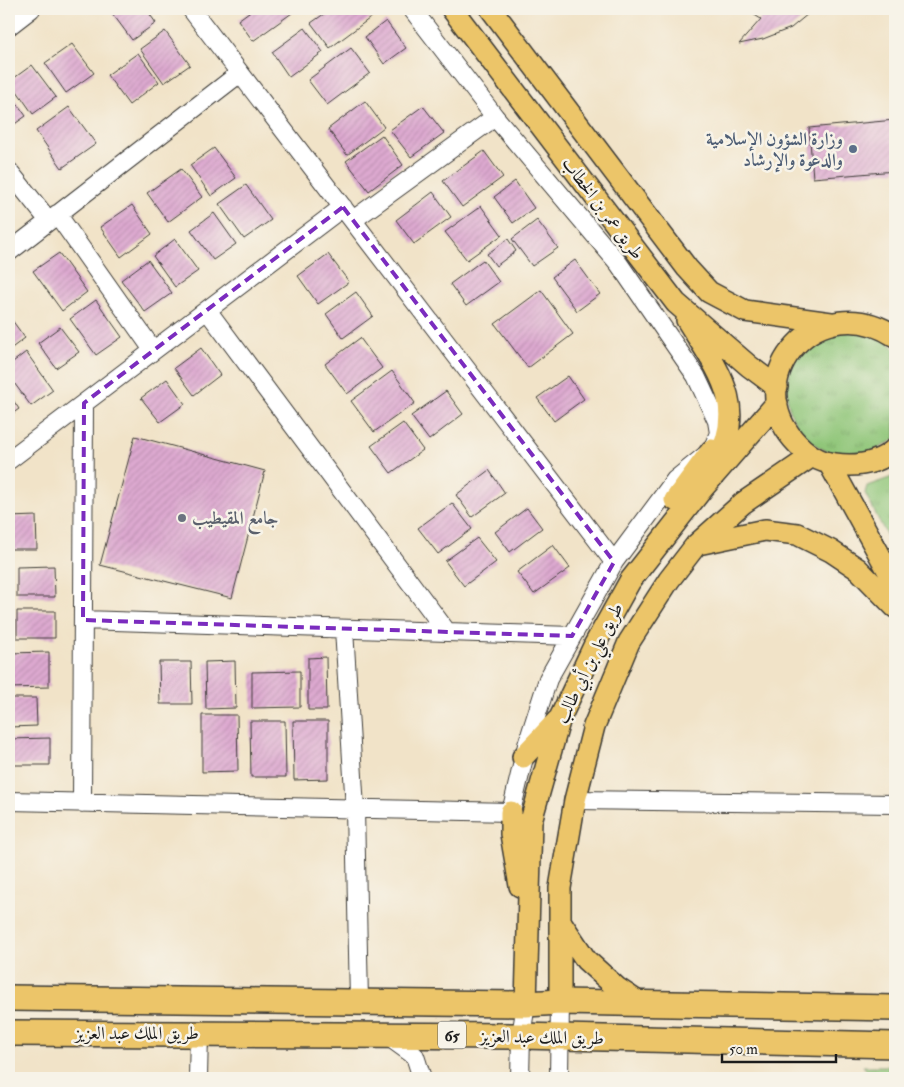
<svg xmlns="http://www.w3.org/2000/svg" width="904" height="1087" font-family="'IM FELL Double Pica',Amiri,serif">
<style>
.grass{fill:url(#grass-tufts);stroke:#56714a}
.building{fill:url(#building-hatch)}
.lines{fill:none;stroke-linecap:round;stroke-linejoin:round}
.minor-casing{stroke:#3c3a36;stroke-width:20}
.major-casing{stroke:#3c3a36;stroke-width:24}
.highway-casing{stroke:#3c3a36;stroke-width:28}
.minor{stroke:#fff;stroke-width:18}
.major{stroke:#ecc569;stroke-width:21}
.highway{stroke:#ecc569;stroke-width:25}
.marked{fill:none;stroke:#7b2cbf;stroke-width:4;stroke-dasharray:10 6;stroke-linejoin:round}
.service-dot{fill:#5c6f8a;stroke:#f7f3e8;stroke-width:2}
.worship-dot{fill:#6b7280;stroke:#f7f3e8;stroke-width:2}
.labels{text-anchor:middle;stroke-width:5;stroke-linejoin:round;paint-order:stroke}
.shield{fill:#f7f3e8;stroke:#5e5c59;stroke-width:1}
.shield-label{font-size:16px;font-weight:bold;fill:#1c1c1c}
.service-label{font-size:18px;font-weight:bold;fill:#4e5e75;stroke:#f7f3e8;text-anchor:end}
.street-label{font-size:18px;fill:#1c1c1c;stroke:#f7f3e8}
.worship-label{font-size:18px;font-weight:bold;fill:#5b616d;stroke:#f7f3e8;text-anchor:start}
</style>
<defs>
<pattern id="grass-tufts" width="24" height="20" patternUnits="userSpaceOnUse" patternTransform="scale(1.25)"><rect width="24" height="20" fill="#90c679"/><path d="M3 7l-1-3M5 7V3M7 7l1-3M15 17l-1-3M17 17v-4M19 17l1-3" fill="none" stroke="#7caa68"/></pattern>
<pattern id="building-hatch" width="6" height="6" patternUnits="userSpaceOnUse" patternTransform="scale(1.25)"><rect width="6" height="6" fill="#dda9d0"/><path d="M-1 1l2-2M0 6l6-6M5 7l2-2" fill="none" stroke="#bd91b2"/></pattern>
</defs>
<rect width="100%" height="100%" fill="#f7f3e8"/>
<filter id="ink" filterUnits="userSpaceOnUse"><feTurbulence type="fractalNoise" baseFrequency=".02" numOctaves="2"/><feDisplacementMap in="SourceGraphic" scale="10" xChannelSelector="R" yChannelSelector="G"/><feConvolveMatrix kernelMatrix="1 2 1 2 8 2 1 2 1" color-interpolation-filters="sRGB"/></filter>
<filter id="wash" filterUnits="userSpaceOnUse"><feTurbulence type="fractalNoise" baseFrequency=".0096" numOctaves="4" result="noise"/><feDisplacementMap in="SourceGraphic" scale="20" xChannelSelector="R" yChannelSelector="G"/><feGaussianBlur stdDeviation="1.12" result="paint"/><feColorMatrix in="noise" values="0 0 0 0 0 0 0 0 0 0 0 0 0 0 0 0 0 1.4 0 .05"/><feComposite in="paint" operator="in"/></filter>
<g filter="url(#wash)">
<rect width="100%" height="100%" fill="#f1e3c8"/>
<path class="grass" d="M861,330L884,337L895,349V439C882,447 866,456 850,456C789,454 763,374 814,340C828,331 845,330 861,330Z
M895,476V552L865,493L867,486Z
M863,1066H895V1078H874Z"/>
<g id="blocks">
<path class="building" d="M109,9H146L156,23L132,40Z
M253,9H288L292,13L253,41L238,20Z
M331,9H379L381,10L330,48L311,23Z
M745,9H814L791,28L763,39L739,44L761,19Z
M386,21L406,48L384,64L365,37Z
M305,28L323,52L289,77L272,52Z
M165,31L190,65L164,83L140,49Z
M72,44L94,73L66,93L45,63Z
M351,48L370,73L327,105L308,80Z
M138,53L159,82L129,105L107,75Z
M32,65L56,97L33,114L10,81Z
M9,92L26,116L9,128Z
M365,101L384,127L347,155L328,129Z
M423,106L444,133L411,157L390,130Z
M69,107L96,144L62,168L36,131Z
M895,120V171L813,178L809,128Z
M382,135L403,165L369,191L346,161Z
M214,148L236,178L211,196L190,165Z
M484,151L503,177L462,207L443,181Z
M181,169L202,197L168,222L147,193Z
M515,181L534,208L513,223L494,197Z
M246,185L271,220L244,239L219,204Z
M433,192L451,217L414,244L396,220Z
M132,205L152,234L121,257L100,227Z
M481,206L502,235L467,260L445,232Z
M214,213L236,244L213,260L191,230Z
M537,220L558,248L532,266L512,239Z
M175,239L198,271L175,287L153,256Z
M508,239L516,251L496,266L487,254Z
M59,253L87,292L62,311L33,271Z
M328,254L349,282L318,304L298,276Z
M148,260L172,293L145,312L121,280Z
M483,260L499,282L466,306L450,284Z
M575,260L600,294L577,311L552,277Z
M541,290L573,334L528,368L495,324Z
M356,292L373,316L343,338L326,314Z
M96,300L122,337L96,355L70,319Z
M9,316L25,338L9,350Z
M60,327L79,352L56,368L38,343Z
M360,338L382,368L347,394L325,364Z
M201,348L220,375L194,395L174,368Z
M26,352L53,390L31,406L9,376V365Z
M392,371L415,403L374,432L351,401Z
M568,376L584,399L554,421L537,398Z
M167,379L185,404L160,422L141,398Z
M446,391L463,414L429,440L411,416Z
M9,394L19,409L9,416Z
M403,423L423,450L391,473L371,446Z
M135,436L265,471L232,598L100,565Z
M489,470L505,493L472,517L456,495Z
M452,503L472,529L438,554L418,528Z
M527,508L542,528L510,552L495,532Z
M36,516L37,549H9V517Z
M477,538L496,562L464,586L445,561Z
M553,545L570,568L534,594L517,572Z
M54,566L55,597H17V567Z
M17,611H55V638H17Z
M49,652V687L9,688V653Z
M326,657L327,710H308V658Z
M235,661L236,708L206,709L205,662Z
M159,662H191L192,704H160Z
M300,671V707L252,708V672Z
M9,698H36L37,726L9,727Z
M202,715H237L238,771L202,772Z
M250,721H285L286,777H251Z
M293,721H328V779L294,780Z
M50,738V765H10L9,739Z"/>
</g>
</g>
<g filter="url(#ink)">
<use href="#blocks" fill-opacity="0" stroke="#3c3a36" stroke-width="1"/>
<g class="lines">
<defs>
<path id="minor" d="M191,9L614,562
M9,26L31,9
M9,171L49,221
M57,214L153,350
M353,220L495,117
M9,252L240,73
M207,310L447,632
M9,460L343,207
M83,620L572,636
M344,629L355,809L359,1001
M575,800L895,804
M9,801L511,812L527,745L548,679L614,562L675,480L712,450L719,433L717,421L696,376L619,264L495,117L412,9
M82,803L84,403
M386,1035L415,1056L422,1078
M198,1078L199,1034
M520,1078L521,1036L526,1004
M559,1078L560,1002"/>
<path id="major" d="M452,9L676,303L749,366L777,387
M491,9L687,268L709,292L745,311L831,323
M687,320C717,369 749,405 716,463
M895,336C819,286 740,376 793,439C804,452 818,462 835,464C857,467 878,464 895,449
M829,463L895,583
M675,500L712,450
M698,544L765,530L797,534L831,551L858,569L895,607
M523,757L558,720
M511,812V834L520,886
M560,921L586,960L617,988L641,1004
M560,1002V888L575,800L594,726L629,642L669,580L696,545L743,503L812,456
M526,1004L531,821L560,718L595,644L630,581L702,489L777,403"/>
<path id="highway" d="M9,998L526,1004L560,1002L895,1008
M9,1033L521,1036L895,1045"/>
</defs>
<use href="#minor" class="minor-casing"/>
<use href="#major" class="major-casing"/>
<use href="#highway" class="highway-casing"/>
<use href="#minor" class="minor"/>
<use href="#major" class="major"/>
<use href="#highway" class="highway"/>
</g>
</g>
<path class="marked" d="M343,207L614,562L572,636L83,620L84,403Z"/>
<circle class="service-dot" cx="853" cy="149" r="5"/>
<circle class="worship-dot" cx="182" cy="518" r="5"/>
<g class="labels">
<rect class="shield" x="438" y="1021.5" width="28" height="27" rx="4"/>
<g class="shield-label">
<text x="452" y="1041">65</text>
</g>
<g class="service-label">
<text x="843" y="145">وزارة الشؤون الإسلامية<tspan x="843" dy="21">والدعوة والإرشاد</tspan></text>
</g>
<g class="street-label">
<text transform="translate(603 208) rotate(53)" y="6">طريق عمر بن الخطاب</text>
<text transform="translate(589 663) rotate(-64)" y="6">طريق علي بن أبي طالب</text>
<text x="137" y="1039">طريق الملك عبد العزيز</text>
<text transform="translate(542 1037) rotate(1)" y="6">طريق الملك عبد العزيز</text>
</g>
<g class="worship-label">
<text x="192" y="524">جامع المقيطيب</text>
</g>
</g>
<rect width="904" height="1087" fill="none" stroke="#f7f3e8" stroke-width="30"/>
<path d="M722 1054v8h114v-8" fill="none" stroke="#1c1c1c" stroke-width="2.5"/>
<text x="729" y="1054" font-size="15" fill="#1c1c1c" stroke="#f7f3e8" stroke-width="4" paint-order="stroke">50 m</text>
</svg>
